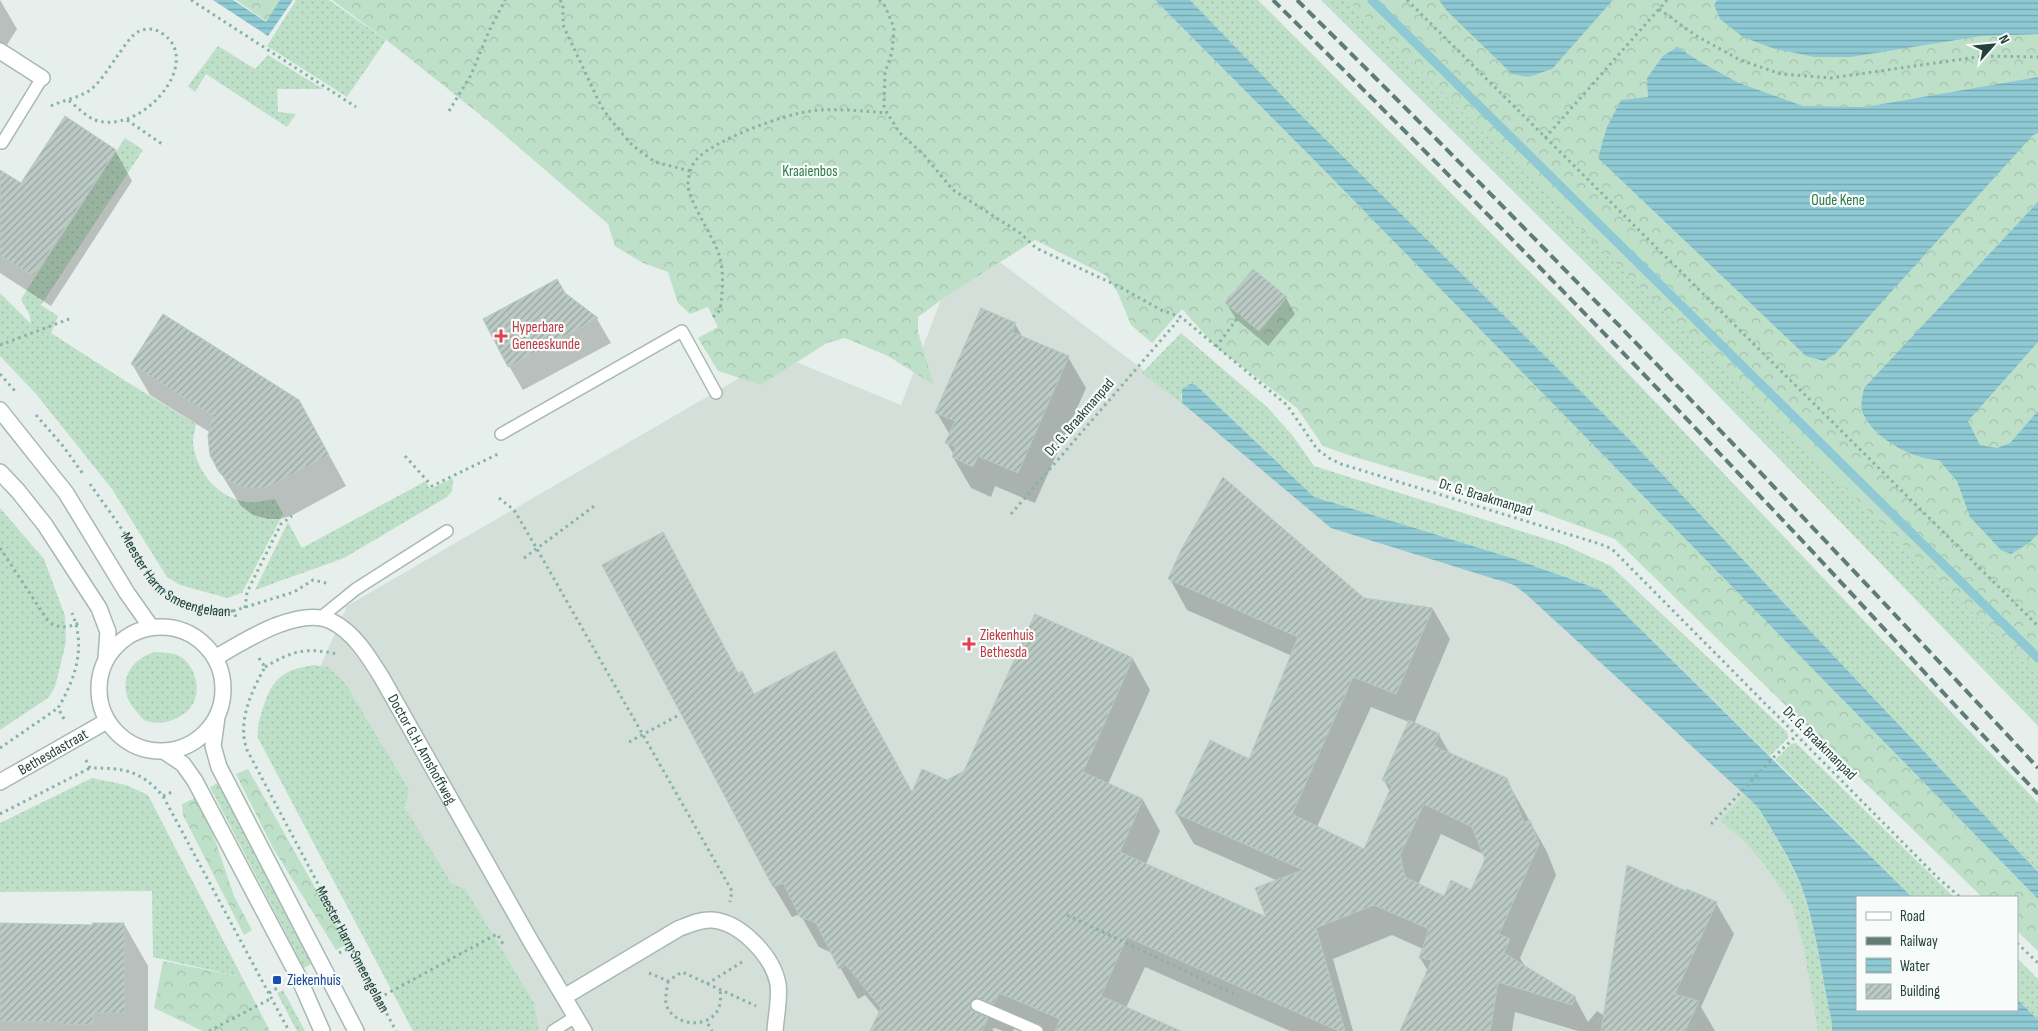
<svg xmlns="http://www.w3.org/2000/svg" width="2038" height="1031" font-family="'Sofia Sans Condensed',sans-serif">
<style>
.built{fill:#d4dfda}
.grass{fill:url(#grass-dots)}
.forest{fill:url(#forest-crowns)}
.water{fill:url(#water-rules)}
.shadow{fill:#0003;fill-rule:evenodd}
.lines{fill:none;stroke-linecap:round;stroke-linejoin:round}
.stream{stroke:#8ec9d4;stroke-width:9}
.building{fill:url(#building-hatch);stroke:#b8c9c2;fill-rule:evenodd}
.service-casing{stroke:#a8b8b2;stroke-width:14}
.minor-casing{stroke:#a8b8b2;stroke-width:18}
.tertiary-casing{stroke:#a8b8b2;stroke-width:18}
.path{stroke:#86b3a5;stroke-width:3;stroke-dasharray:2.5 4;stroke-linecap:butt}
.service{stroke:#fff;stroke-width:11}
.minor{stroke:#fff;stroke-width:15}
.tertiary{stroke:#fff;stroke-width:15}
.rail{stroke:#5f7d75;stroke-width:4;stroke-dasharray:10 5;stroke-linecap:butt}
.health-dot{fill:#e0444e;stroke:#f7fbf9;stroke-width:2}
.transit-dot{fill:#1a4fb4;stroke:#f7fbf9;stroke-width:2}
.labels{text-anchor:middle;stroke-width:4.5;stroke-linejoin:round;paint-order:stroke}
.park-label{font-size:15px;fill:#2d7a4b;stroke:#f7fbf9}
.health-label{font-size:15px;fill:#be3a42;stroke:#f7fbf9;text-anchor:start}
.street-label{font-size:15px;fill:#24423a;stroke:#f7fbf9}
.transit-label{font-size:15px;fill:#164399;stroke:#f7fbf9;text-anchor:start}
</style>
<defs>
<pattern id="grass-dots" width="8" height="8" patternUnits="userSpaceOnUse" patternTransform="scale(1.25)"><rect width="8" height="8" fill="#bfe0c8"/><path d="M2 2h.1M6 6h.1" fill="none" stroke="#a4c1ad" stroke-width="1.8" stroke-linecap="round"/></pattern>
<pattern id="forest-crowns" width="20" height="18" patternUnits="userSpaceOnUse" patternTransform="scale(1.25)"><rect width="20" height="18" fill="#bfe0c8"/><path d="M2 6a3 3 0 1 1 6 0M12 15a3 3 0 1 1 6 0" fill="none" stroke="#a4c1ad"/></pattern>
<pattern id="water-rules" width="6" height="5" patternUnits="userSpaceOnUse" patternTransform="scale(1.25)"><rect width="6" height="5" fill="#8ec9d4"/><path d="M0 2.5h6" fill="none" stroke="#74a5ad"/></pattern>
<pattern id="building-hatch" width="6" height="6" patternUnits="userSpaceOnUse" patternTransform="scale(1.25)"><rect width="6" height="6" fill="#bbcac4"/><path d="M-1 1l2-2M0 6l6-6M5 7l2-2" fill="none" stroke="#98a6a0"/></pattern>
</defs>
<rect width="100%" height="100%" fill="#e6efeb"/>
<path class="built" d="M965,236L1225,431L1574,607L1847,899L1857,1010L1920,1031H507L314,681L347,606L779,355L901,405Z"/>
<path class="grass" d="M296,0H329L386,40L347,97L267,46Z
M1190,0H1258L1560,302L2038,803V872L1630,440L1295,109Z
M1321,0H1439L2038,534V726L1703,380Z
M218,46L255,69L268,55L323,89H277L278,112L296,114L287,127L206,74L195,92L188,86Z
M125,138L143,150L41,305L58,316L51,333L127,382L196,424C195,430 193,437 193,443C196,471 218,499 248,502C256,503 266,500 275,499L283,514L242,593L227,598L180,585L167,577L112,489L36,394L0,356V293L31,324L30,316L21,299Z
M1181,333L1267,407L1293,436L1314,466L1562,544L1611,566L1787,732L1788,738L1770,756L1601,590L1512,558L1314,497L1196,385L1181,394L1182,403L1142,373Z
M453,478L452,491L447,497L344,558L255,590L288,522L302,548L426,481L430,489Z
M0,508L44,559L65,616L66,642L55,687L48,698L0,730Z
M155,652C163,653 173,652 181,657C197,668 202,694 190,708C180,720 159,727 144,720C142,718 139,714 136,711C116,689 126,660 155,652Z
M313,665L328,667L345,683L409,790L405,808L452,884L465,889L534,1003L539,1031H413L258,738C257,728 259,721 262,711C272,680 279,671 313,665Z
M1796,743L1954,897H1912L1775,760L1791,744Z
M92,778L126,785L148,795L242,977L153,957L152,891L0,892V823Z
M220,782L313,963L304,968L210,787Z
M1743,795L1758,807L1781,846L1800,884L1814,931L1832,1023V1031H1818L1803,943L1792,905L1764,864L1746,843L1720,820Z
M2017,958L2038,979V1020L2017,999Z
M283,990L305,1031H297L277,993Z"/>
<path class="forest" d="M236,0H280L267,22Z
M332,0H1155L1319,165L2038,899V951L2017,931V897H1982L1615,539L1541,512L1348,455L1323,446L1297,408L1216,347L1182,309L1152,343L1131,325L1117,291L1105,275L1035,240L948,295L918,317V332L934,385L888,356L845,338L827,343L761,385L718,371L698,338L718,327L708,307L690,314L678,303L668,272L643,263L615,246L608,224L493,125L389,42Z
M1348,0H2038V677Z
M248,769L347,944L336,950L273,848L236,774Z
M195,798L212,831L234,896L252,930L244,935L183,815L182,804Z
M163,961L242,977L270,1031H203L154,1008Z"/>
<path class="water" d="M213,0H233L266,22L280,0H293L268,36Z
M1155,0H1190L1295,109L1630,440L2038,872V899L1319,165Z
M1439,0H1613L1552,69L1528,77L1512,74L1447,11Z
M1717,0H2038V34L1981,36L1851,57H1815L1775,49L1743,37L1720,19L1714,5Z
M1677,47L1702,63L1739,83L1803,106L1865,107L2038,77V133L2033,135L1836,353L1824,361L1806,356L1598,158L1607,127L1621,100L1648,97L1647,78L1663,56Z
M2038,202V342L1968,421L1980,445L1997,448L2010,443L2038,411V534L2029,543L2011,554L2001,550L1970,517L1957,481L1939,460C1912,459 1872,438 1862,411C1860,405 1863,395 1864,388Z
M1190,384L1196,385L1314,497L1512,558L1601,590L1912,897H1857V1010H2017V999L2038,1020V1031H1832V1023C1822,978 1817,929 1801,885C1790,858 1773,832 1758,807L1527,595L1514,585L1331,528L1182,403V389Z"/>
<path class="shadow" d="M0,0L17,29L0,56Z
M115,150L132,181L51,306L0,273V171L21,185Z
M566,295L597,319L611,343L523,390L509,366Z
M1286,298L1295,314L1268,346L1236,319L1226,303Z
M1015,324L1023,338L1068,357L1086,388L1035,503L995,486L991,497L971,488L953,457L954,455L947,443L950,435L937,413Z
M132,364L317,433L346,486L291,516L279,519H268L253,515L241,506L214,462L211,433L150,395Z
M663,534L739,674L755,695L835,652L912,793L947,781L965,772L1133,659L1150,690L1108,784L1143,800L1160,831L1146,864L1268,919L1278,881L1194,844L1176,813L1249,761L1292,656L1187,610L1170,579L1364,599L1433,609L1450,639L1414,724L1439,735L1450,754L1506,779L1547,852L1556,875L1520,958L1526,968L1575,998L1588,1022L1597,1011L1605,1016L1686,893L1716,903L1734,934L1701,1007L1715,1031H1578L1515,1012L1512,1031H1402L1428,971L1420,958L1423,949L1392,935L1333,959L1353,1031H1290L1145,967L1126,1008L1178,1031H1036L1017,1022L1013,1031H1003L995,1028L992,1029L994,1031H875L880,1013L865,995L858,999L832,953L819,947L800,914L792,917L774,887ZM1371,707L1409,722L1384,780L1390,792L1364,850L1317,827ZM1441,834L1485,855L1487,859L1472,891L1445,897L1418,885Z
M124,924L148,966V1031H0V925L94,926Z"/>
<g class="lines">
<path class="stream" d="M1372,0L2038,658"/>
</g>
<path class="building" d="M65,116L116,150L33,276L0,255V170L21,183Z
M1253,269L1287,297L1259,331L1225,303Z
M557,279L565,293L598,318L508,367L483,319Z
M981,308L1016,323L1012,332L1069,356L1018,473L978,456L973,467L952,457L956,447L945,443L955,421L935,413Z
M163,314L299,400L329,455L276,483L265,488H245L227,480L219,472L210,455L208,436L213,416L131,364Z
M1223,477L1364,598L1433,608L1396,694L1353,677L1292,814L1364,849L1392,785L1382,780L1409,720L1440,734L1434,746L1507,778L1524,823L1530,820L1539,844L1499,934L1510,939L1504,953L1576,997L1572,1005L1498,982L1490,1031H1400L1432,960L1419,958L1429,929L1374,905L1316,928L1345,1031H1339L1127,937L1101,996L1181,1031H1055L1060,1019L999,993L994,1004L977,998L970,1002L971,1010L988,1018L982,1031H870L881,1008L846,965L839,969L816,923L800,917L783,883L773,887L602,565L663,532L738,673L742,671L754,694L835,651L912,792L922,769L947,780L964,771L1035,614L1133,658L1083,772L1143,799L1120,852L1266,917L1255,888L1303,870L1175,813L1210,740L1249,759L1298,637L1168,579L1181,550ZM1424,804L1472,827L1485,859L1471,890L1451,880L1444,896L1405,877L1400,855Z
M1627,865L1686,891L1687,889L1717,902L1675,994L1699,1001L1685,1031H1601Z
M0,923L93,925L92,923H124L125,1013H93V1025L60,1024L61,1022L0,1021Z"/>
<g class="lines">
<defs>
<path id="service" d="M2,143L42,78
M501,434L682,331L716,393
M320,618L356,589L447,531
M977,1005L1037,1031
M553,1031L575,1017"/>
<g id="minor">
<path d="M0,51L42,78"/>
<path id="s3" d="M215,658C244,641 298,606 331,621C354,632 369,657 382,678L530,940L584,1031"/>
<path d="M564,997L678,929C688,925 700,919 712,920C741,922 773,957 778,984C780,999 776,1016 775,1031"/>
</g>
<g id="tertiary">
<path d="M0,410L66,493L127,593L151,627"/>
<path d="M0,472L18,491L45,525L99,608L108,632L106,658"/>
<circle cx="161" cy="689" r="62"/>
<path d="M217,717L213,746L219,767L356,1031"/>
<path d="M165,752L183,764L195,781L298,976L322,1031"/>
<path id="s4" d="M0,782L107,721"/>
</g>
</defs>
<use href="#service" class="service-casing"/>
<use href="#minor" class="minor-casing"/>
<use href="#tertiary" class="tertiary-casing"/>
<g class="path">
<path d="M191,0L356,107"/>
<path d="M560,0L563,5V25L601,106L610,119L632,145L655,162L690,171"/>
<path d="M879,0L885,6L894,28L892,52L885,73L884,106L887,113L900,133L924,155L953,190L1020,233L1036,248L1120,287L1161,310L1181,317L1287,405L1317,449L1329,458L1341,464L1600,544L1612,549L1937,877L1960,897"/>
<path d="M1407,0L2038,626"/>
<path d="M1659,9L1695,35L1740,60L1781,74L1831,78L1984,56L2038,57"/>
<path d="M51,106C61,101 73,99 83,94C98,88 109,67 118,55C124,47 132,33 142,30C150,28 156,29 163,34C204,62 142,136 95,120C85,116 75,105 67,99"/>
<path d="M449,111L471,75L489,31L505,0"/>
<path d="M127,120L162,144"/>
<path d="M1545,138L1667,0"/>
<path d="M713,317L720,310C723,290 725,266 716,247C710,233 688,198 688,185C688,176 691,166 696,160C713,140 785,114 811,111C836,108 862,111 887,113"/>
<path d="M0,345L72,318"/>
<path d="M1216,347L1240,315"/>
<path d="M0,374L15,391"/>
<path d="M36,415L63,446L83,474"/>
<path d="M405,456L432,486L498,454"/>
<path id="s1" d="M90,484C101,500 114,517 125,534C134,549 142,566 153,580C171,604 205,612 233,611L237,619"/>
<path d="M499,498L514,510L537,549L732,891L730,902"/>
<path d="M1011,514L1181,317"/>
<path d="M0,548L48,621C58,629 67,628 79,623"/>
<path d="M524,558L597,504"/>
<path d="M245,608L247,592L281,524L292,516"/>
<path d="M233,611L294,592L313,580L330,584"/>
<path id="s2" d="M259,658L265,667C251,692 237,722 247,750L396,1031"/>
<path d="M265,667C292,651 305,647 337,654"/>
<path d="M64,719L58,708C76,678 86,646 72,613"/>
<path d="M629,742L679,715"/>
<path d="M0,748L58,708"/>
<path d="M86,760L90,768C124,768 140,770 163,796L289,1031"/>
<path d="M163,796L174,791"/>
<path d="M0,814L90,768"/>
<path d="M1711,824L1774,757L1797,735"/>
<path d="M1067,915L1238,996"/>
<path d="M2017,943L2038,963"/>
<path d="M339,953L352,947"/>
<path d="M649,973L668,981L682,972L756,1006"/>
<path d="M668,981C667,989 665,997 666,1004C674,1031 727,1031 720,990"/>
<path d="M707,984L742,962"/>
<path d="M269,993L279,987"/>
<path d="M379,998L497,934L503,944"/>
<path d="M708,1024L712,1031"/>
<path d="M209,1031L272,998"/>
</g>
<use href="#service" class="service"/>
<use href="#minor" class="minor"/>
<use href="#tertiary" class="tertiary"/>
<path class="rail" d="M1273,0C1444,169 1613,340 1777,514C1865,607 1950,701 2038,794
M1297,0C1550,250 1796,507 2038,768"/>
</g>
<g class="health-dot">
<path d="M498.5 328.5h5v5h5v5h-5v5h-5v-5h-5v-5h5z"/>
<path d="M966.5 636.5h5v5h5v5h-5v5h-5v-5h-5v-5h5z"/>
</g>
<rect class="transit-dot" x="272" y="975" width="10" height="10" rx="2.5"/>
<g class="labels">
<g class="park-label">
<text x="810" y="176">Kraaienbos</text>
<text x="1838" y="205">Oude Kene</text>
</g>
<g class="health-label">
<text x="512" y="332">Hyperbare<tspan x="512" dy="17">Geneeskunde</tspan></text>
<text x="980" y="640">Ziekenhuis<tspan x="980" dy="17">Bethesda</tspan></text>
</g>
<g class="street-label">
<text transform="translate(1079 417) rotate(-49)" y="5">Dr. G. Braakmanpad</text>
<text transform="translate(1486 497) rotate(17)" y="5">Dr. G. Braakmanpad</text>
<text dy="5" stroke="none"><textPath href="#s1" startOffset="131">Meester Harm Smeengelaan</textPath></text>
<text transform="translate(1820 743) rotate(45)" y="5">Dr. G. Braakmanpad</text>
<text dy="5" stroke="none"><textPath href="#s3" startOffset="285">Doctor G.H. Amshoffweg</textPath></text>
<text dy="5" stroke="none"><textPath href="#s4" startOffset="61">Bethesdastraat</textPath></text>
<text dy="5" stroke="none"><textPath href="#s2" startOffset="324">Meester Harm Smeengelaan</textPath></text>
</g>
<g class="transit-label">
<text x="287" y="985">Ziekenhuis</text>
</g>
</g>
<rect x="1856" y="896" width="162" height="115" fill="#f7fbf9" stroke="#a3b1ad"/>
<rect x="1866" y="912" width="25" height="8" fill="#ffffff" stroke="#a3b1ad"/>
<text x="1900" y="921" font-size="15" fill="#24423a">Road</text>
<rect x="1866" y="937" width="25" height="8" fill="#5f7d75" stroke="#a3b1ad"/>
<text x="1900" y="946" font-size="15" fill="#24423a">Railway</text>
<rect x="1866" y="958" width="25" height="15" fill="url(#water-rules)" stroke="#a3b1ad"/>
<text x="1900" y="971" font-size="15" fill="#24423a">Water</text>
<rect x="1866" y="984" width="25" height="15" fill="url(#building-hatch)" stroke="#a3b1ad"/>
<text x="1900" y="996" font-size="15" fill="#24423a">Building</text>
<g transform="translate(1993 45) rotate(63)" stroke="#f7fbf9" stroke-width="4" paint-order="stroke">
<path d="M0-4L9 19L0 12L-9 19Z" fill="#24423a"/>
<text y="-8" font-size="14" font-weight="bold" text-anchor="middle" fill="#24423a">N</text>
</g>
</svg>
